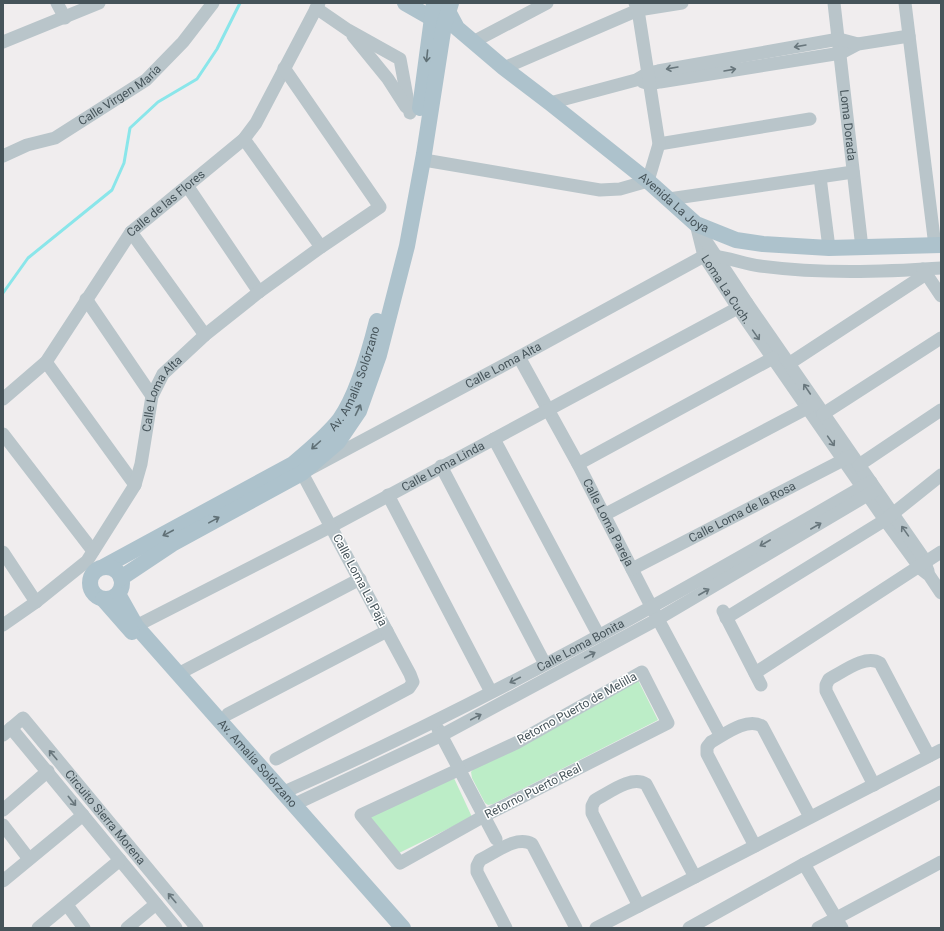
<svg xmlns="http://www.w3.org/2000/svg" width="944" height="931" font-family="Roboto,sans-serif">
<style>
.green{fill:#bcedc7}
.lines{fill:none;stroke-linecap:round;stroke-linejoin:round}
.stream{stroke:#8ae6ea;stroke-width:3}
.minor{stroke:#b9c5ca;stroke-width:13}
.major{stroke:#adc2cc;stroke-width:16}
.oneway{stroke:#68767c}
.oneway2{stroke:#607076}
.labels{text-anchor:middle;stroke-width:3;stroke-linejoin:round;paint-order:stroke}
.street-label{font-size:12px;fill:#46545a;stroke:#fff}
</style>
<rect width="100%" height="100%" fill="#f0edee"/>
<path class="green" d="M637,678L658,720L493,804L488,805L485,803L472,778L471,772L474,768Z
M453,776L472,817L397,854L367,817Z"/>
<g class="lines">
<path class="stream" d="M3,293L28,258L112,190L124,163L130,128L158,102L197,79L217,49L240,3"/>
<g class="minor">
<path d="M57,3L65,18"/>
<path id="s1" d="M834,3L862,248"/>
<path d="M905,3L935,246"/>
<path d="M316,8L348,30L400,59L410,113"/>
<path d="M353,36L388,79L406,107"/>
<path d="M3,42L99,3"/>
<path d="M473,42L547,3"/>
<path d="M504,68L638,10L682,3"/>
<path d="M643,82L650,84L660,82L841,53L858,44L909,36"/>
<path d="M550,103L636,80L648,73L658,71L839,39L858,44"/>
<path d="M244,139L321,247"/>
<path d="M659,144L810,119"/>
<path id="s2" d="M3,156L27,145L55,138L146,80L183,42L213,3"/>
<path d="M430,161L600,190L620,189L648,181L659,144L638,10L635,3"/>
<path d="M820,177L829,248"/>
<path d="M188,187L259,292"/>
<path d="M669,199L853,172"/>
<path id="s3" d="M696,224L704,256L738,308L885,520L920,568L929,575L941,593"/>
<path d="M131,232L205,335"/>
<path d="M702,235L747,303L922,556L928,571"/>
<path d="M712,256C728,257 744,264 760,266C820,274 881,272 941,268"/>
<path d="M923,269L941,296"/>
<path d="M86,299L152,396"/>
<path id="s4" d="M519,357L578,464L652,608L718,731"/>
<path d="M46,362L135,485"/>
<path d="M790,363L926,274"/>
<path id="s5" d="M3,399L46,362L131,232L244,139L256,123L319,3"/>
<path d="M823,414L941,338"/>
<path d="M3,434L93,551"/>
<path d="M494,439L599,636"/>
<path d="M578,464L773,358"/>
<path d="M859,465L941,410"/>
<path d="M441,466L545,664"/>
<path d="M388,495L491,692"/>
<path d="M604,515L815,404"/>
<path d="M3,552L36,602"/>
<path id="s6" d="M632,569L851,456"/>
<path d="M723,611L761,685"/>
<path d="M726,618L885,520L941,475"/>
<path id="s7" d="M3,625L36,602L87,561L135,485L141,464L152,396L163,374L205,335L259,292L321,247L380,207L284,68"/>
<path id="s8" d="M136,626L332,526L747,303"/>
<path d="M642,672L668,723L484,816L400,863L361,815L516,743Z"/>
<path d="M755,673L941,552"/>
<path d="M178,674L360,579"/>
<path d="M228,714L387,631"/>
<path d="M11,728L176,928"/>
<path d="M438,729L496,839"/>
<path id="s9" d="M3,735L23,718L197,928"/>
<path id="s10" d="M276,759L409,688L413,682L410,674L302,473L519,357L704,256"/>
<path d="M874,785L826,691V685L829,679C843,672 865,654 880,663L929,756"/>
<path id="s11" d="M282,793C486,703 679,593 871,482"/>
<path d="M293,805L442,735L658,619L876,490"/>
<path d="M3,810L48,771"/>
<path d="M3,825L29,859"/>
<path d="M755,846L707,754V747L711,742C725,734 747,717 762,726L810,817"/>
<path d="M804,864L842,928"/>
<path d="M3,881L83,815"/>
<path d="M67,905L84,928"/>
<path d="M639,906L592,813V806L595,800C609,793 631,775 646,784L695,877"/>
<path d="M38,928L120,860"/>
<path d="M127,928L156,904"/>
<path d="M506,928L477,872V866L480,860C495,853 516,835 532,844L576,928"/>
<path d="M596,928L941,750"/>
<path d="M689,928L804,864L941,792"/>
<path d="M818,928L941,862"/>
</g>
<g class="major">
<path d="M405,3L440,23"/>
<path id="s12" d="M443,9L449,13L457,28L504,68L550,103L648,181L696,224L736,240L763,244L829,248L941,245"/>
<path d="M420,108L434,3"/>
<path id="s13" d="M105,566L293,464C309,450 327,436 340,419C357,395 370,349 377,321"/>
<circle cx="106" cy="583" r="16"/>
<path d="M121,578L172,544L302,473L338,442L359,411L379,355L407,246L424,154L444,25L451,3"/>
<path id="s14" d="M118,594L136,626L403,928"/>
<path d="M103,599L132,632"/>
</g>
</g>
<defs><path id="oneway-shaft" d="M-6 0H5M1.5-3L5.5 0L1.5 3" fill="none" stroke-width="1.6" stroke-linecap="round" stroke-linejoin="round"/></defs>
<g class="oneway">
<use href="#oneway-shaft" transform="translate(800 46) rotate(170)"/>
<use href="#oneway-shaft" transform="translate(672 68) rotate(170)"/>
<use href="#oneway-shaft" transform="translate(730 70) rotate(-10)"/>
<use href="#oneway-shaft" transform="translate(756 335) rotate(55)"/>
<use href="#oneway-shaft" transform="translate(807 389) rotate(-124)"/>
<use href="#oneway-shaft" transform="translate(831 441) rotate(55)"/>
<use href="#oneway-shaft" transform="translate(816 526) rotate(-30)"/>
<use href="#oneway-shaft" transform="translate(905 531) rotate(-125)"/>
<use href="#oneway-shaft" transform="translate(765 543) rotate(150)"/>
<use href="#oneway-shaft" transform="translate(704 592) rotate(-30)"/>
<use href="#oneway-shaft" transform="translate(590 655) rotate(-28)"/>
<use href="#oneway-shaft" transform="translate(515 680) rotate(153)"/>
<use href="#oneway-shaft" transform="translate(476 717) rotate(-28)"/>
<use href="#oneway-shaft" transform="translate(53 755) rotate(-130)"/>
<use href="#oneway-shaft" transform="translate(72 801) rotate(51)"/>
<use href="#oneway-shaft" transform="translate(172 898) rotate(-130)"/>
</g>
<g class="oneway2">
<use href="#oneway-shaft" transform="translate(427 56) rotate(96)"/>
<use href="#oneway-shaft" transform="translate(358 410) rotate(-64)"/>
<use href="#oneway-shaft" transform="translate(316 445) rotate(138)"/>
<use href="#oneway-shaft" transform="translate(214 520) rotate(-29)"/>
<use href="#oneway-shaft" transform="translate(168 533) rotate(152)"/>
</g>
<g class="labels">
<g class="street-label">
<text dy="4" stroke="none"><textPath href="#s2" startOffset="133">Calle Virgen María</textPath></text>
<text dy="4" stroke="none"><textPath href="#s1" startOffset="123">Loma Dorada</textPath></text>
<text dy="4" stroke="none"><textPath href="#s12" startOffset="303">Avenida La Joya</textPath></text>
<text dy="4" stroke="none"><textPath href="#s5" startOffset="257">Calle de las Flores</textPath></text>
<text dy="4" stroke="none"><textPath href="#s3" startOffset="73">Loma La Cuch.</textPath></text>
<text dy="4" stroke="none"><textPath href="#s10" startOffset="623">Calle Loma Alta</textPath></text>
<text dy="4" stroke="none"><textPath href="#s13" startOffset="322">Av. Amalia Solórzano</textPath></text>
<text dy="4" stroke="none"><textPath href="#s7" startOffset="292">Calle Loma Alta</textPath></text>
<text dy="4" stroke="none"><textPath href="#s8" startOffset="346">Calle Loma Linda</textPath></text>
<text dy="4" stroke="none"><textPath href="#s6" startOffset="124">Calle Loma de la Rosa</textPath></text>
<text dy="4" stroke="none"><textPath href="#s4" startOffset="188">Calle Loma Pareja</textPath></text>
<text transform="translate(360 580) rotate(62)" y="4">Calle Loma La Paja</text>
<text dy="4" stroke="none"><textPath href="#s11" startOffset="333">Calle Loma Bonita</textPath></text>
<text transform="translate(577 708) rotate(-29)" y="4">Retorno Puerto de Melilla</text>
<text dy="4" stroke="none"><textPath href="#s14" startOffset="220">Av. Amalia Solórzano</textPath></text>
<text transform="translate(533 791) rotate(-27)" y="4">Retorno Puerto Real</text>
<text dy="4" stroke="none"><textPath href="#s9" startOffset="155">Circuito Sierra Morena</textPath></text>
</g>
</g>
<rect width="944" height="931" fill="none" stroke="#46545a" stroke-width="8"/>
</svg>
